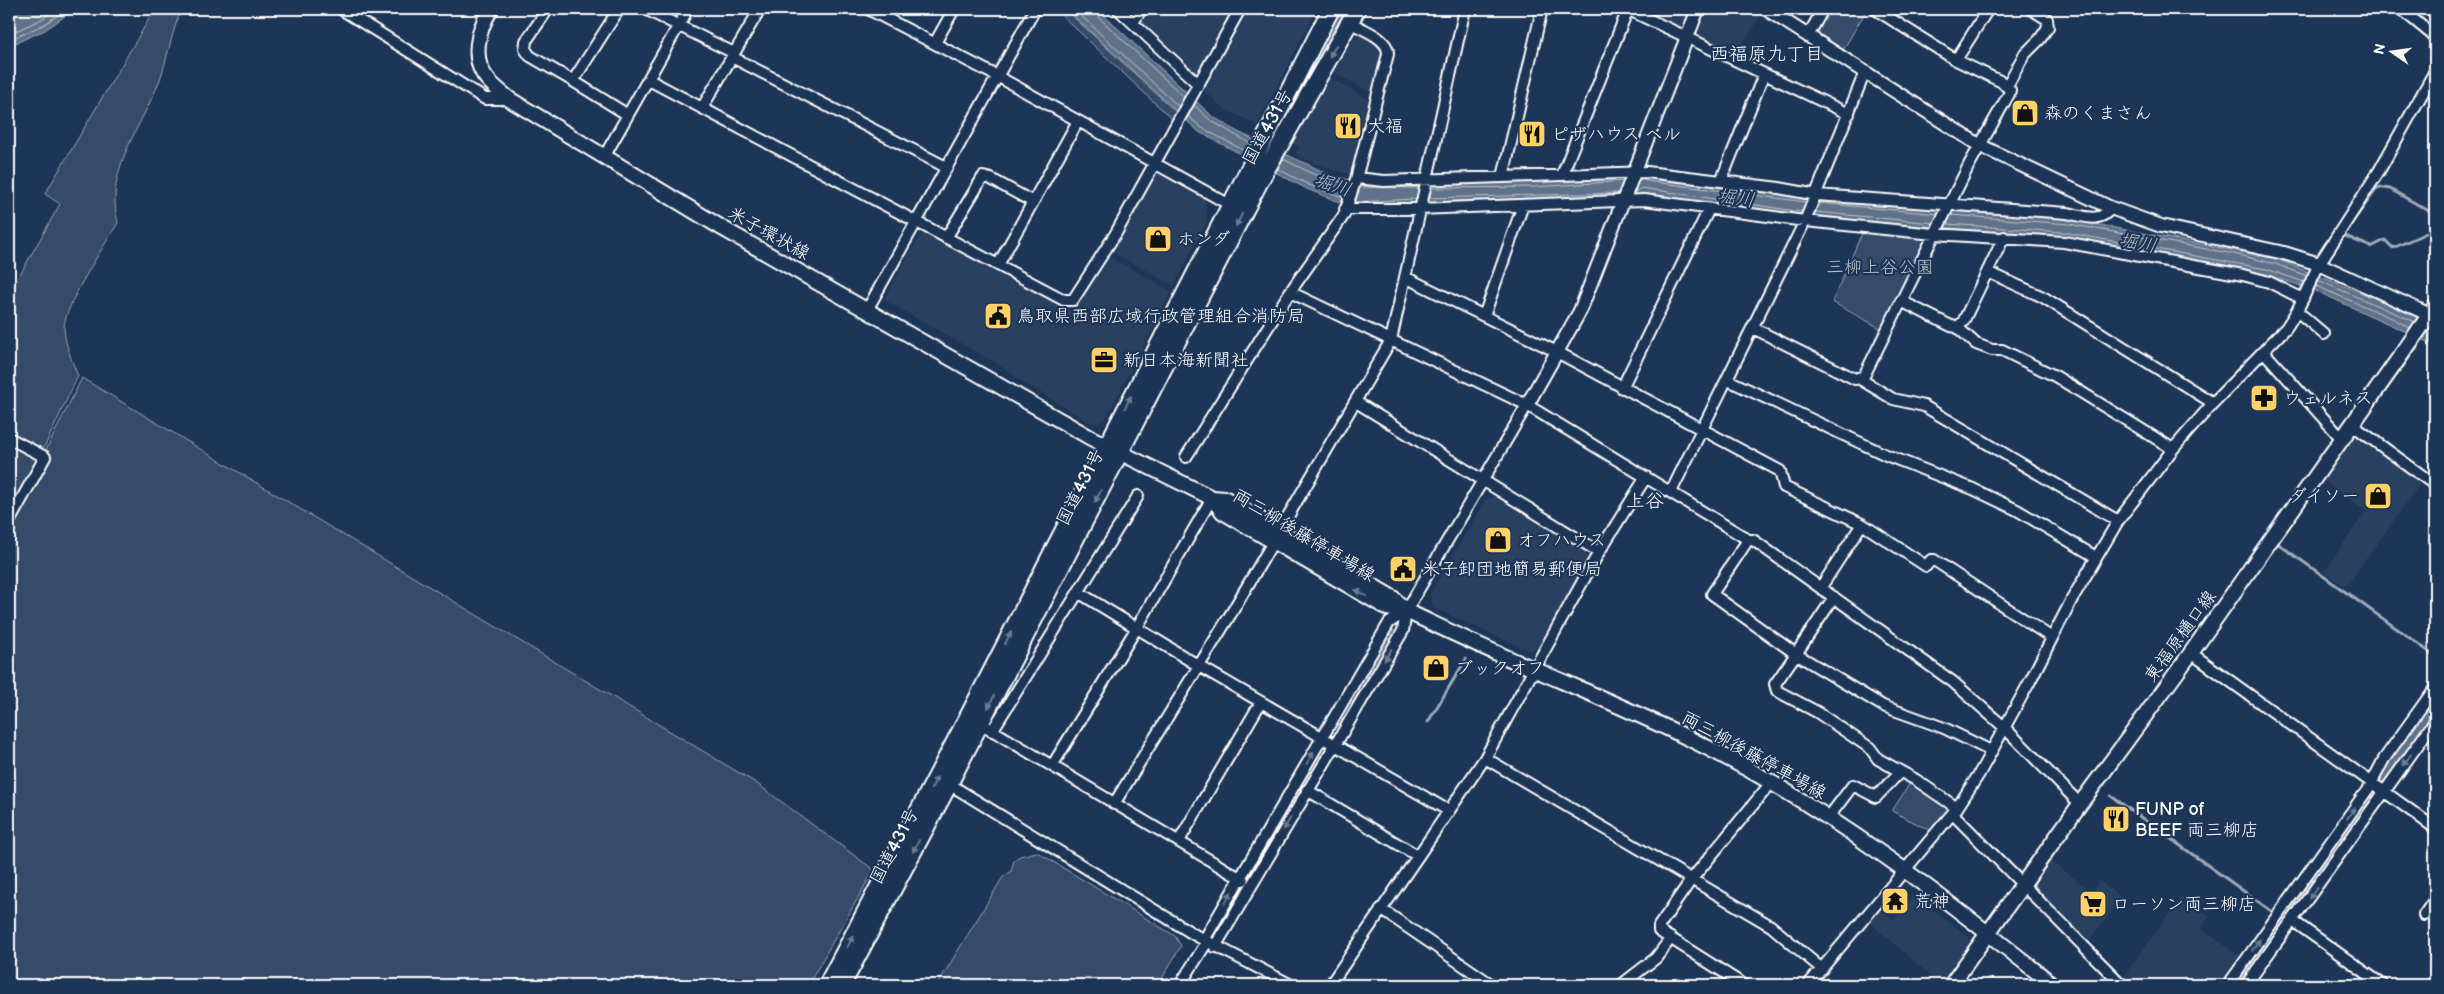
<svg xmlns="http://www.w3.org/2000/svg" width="2444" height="994" font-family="'Balsamiq Sans','Klee One',sans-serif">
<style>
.built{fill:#2a4161}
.green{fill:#364b69;stroke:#9aa5b4}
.water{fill:#617289;stroke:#a0aab8}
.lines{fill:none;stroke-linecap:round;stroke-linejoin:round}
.shore{stroke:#c0c7d0;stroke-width:1}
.stream{stroke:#a0aab8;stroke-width:3}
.river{stroke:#617289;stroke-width:19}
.minor-casing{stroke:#fff;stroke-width:14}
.tertiary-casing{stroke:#fff;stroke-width:16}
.secondary-casing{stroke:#fff;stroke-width:18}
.trunk-casing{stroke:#fff;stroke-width:20}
.minor{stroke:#1d3557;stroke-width:10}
.tertiary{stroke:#1d3557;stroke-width:12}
.secondary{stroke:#1d3557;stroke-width:14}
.trunk{stroke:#1d3557;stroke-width:16}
.oneway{fill:#6c7c92}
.labels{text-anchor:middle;stroke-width:4.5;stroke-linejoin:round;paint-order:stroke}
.poi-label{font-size:18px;fill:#fff;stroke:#1d3557;text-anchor:start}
.street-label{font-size:18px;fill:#fff;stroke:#1d3557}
.park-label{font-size:18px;fill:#b9c0ca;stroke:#1d3557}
.neighbourhood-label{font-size:19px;fill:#fff;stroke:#1d3557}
.water-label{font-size:19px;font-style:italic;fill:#b8c0ca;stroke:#1d3557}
</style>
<rect width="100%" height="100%" fill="#1d3557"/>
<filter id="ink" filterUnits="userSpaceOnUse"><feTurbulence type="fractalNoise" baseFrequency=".02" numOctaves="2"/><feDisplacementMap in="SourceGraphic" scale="10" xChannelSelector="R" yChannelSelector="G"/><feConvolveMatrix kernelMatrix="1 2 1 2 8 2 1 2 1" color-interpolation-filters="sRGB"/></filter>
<g filter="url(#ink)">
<path class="built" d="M1146,9H1236L1201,71L1193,72L1143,24L1142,17Z
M1247,9H1317L1257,125L1223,108L1202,89Z
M1646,9H1691L1684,26L1679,28L1645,12Z
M1706,9H1752L1762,15L1735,55L1700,39L1697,32Z
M1361,34L1381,46L1383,53L1373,94L1334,72L1353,40Z
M1330,78L1371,101L1352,175L1324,167L1296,155L1299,147L1293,143Z
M1161,174L1205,198L1207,221L1174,286L1111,251L1154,176Z
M927,233L1073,310L1108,256L1172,291L1105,420L1093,424L1014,377L1013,374L999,365L886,301L885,297L920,235Z
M2356,434L2423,480L2346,587L2324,572L2366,511L2322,480Z
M1495,497L1585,551L1587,560L1539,648L1530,651L1433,608L1430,594L1486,499Z
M2050,861L2092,891L2099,881L2122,898L2087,943L2033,890L2032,885Z
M1913,895L1969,937L1970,944L1941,985L1867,920L1877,908L1895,920Z
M2182,896L2209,916L2201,929L2243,958L2224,985H2132L2123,977Z"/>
<path class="green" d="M155,9H182C171,32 168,58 159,82C141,128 104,171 118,223C105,244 64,306 64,328C65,345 72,361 78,376L43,450L41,451L9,433V294L60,204L45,194Z
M1055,9H1065L1177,113L1173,120Z
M1345,9H1350L1274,137Z
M1828,9H1867L1843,50L1820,35L1818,29Z
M1863,231L1923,235L1926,240L1882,329L1832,302Z
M82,378L756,783L874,870L808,985H9V524Z
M9,441L39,459L9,514Z
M1394,630L1340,724L1336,727V724L1391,631Z
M1320,755V758L1254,868L1253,865L1317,756Z
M1912,780L1952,806L1933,832L1892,811Z
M1037,852L1175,936L1181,946L1158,985H937L1003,877L1011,872L1014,860L1020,856Z"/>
<path class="water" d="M9,9H75L45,30L9,46Z
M1066,9H1097L1212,116L1238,132L1335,177L1362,182L1473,183L1646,175L1827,199L2069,219L2277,259L2394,306L2435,326V345L2316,291L2265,274L2216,264L2062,237L1795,216L1641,193L1637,197L1351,207L1307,189L1199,132Z"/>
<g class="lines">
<path class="shore" d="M1074,9L1179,107
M1094,9L1096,15L1184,97
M9,34L40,20L57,9
M9,40L43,25L67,9
M1194,105L1210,120L1251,144
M1188,116L1202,128L1247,152
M1283,159L1313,174L1348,184
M1278,169L1309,185L1343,197
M1639,180L1806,202
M1360,187L1419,188
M1431,188L1535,187L1623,181
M1634,192L1642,188L1802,212
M1429,198L1618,193
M1355,202L1416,199
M1819,203L1938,214
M1815,212L1933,223
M1951,215L2069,224L2234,254L2276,264L2307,276
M1947,224L2063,232L2266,269L2304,282
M2318,280L2415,322
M2316,286L2394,319L2410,328"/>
<path class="stream" d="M2348,228L2378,187L2390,189L2429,211L2435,209
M2343,235L2371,247L2385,240L2393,248L2433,230
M2361,424L2424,337
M2277,543L2435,656
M1428,722L1466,659
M2111,796L2284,920
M2019,901L2021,898H2027
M2047,902L2034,886V882L2049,861
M2080,935L2130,985
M1959,985L1977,961"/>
<path class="river" d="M1284,118L1342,9
M2237,985L2435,710"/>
<defs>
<path id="minor" d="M341,9L485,99H509
M548,9L526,41L525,49L530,56L573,81
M619,9L573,81L628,115
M645,9L734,53
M868,9L997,76L1230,205
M1118,9L1198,84
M1627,9L1849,114
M2401,9L2435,37
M1349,22C1361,29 1389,38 1388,54L1356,179L1344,215L1290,292L1527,405L1744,537L1748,540L1712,594L1796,654L1775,684L1777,691L1817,712L1870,748L1878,759L1916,780L1957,808
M1133,23L1141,9
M1808,36L1823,9
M935,43L954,9
M732,57L946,167
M1956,60L1988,9
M649,80L1064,300H1073L1116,233L1240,9
M2007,86L2024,55L2040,39L2048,27L2047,19L2031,9
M702,108L760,9
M604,157L688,9
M1562,175L1628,9
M1503,177L1542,9
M1357,178L1384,181L1647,172L1779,188L1817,195L2067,213C2084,216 2100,224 2111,208
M1721,181L1764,74
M1345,209H1419L1644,200L1805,221L1934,234L2064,242L2243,275L2269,282L2303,299
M946,238L983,177L991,179L1033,202
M998,265L1078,121
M1988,272L2043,297L2213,403
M1405,277L1557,352L1780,471L1784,487L1862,524L1821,587
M1901,301L1951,326L1957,327L1963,322L2004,237
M867,310L1035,9
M2297,311L2324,334
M1484,316L1523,205
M1957,327L1976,344L1992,350H2002L2055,376L2173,449
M1753,328L1855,379L1864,376L1969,165L2009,94L2010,90L2002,82L1956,60L1875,9
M2264,352L2343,440
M1860,379L1893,399L1924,406L2118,521
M1728,380L1886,455L1973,489L2017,510L2096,557
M1622,388L1709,209
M1356,402L1599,552
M2354,426L2435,485
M9,438L45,457L9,522
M1186,457L1290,292
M1671,492L1805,221L1865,72
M1862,524L1926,566L1931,560H1934L2052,638
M1748,540H1753L1953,682L2004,727L2080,804
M1078,592L1199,666L1449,811
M1834,597L1796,654L1883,706L1944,728L1991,751
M2191,653L2435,828
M980,723L1243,880
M992,731L1138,496
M1485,758L1771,926L1822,969
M1052,766L1136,629L1212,498
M949,784L1195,935L1291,985
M1307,790L1418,856
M1114,804L1232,612L1391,340L1465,9
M1953,814L2122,985
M1828,818L1853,785L1876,797L1900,772
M1179,841L1261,702
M1381,909L1492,985
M2424,915L2435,899
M2293,921L2383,985
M1204,940L1389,623L1406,611
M1215,947L1403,631L1406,611L1527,405
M1180,985L1207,942
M1330,985L1485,758L1599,552L1646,477
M1621,985L1656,958L1671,938
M1744,985L1659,931V926L1691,880L1771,783
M1808,985L1957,808L1979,774L2029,683L2072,599L2118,521L2173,449L2213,403L2286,328L2297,311L2319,264L2379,171L2435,71
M2228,985L2370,786L2384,759L2435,688
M2246,985L2435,721"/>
<path id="tertiary" d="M1766,9L1979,145L2111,208L2161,226L2284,253L2319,264L2430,315
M1527,405L1580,311L1698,9"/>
<path id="secondary" d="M491,9C478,29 470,60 488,80C494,87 502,93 509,99L722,228L1091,438L1212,498L1223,512L1387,608L1406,611C1449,631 1492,652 1536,670C1594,695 1652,719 1708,748C1833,811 1945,898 2053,985
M1212,498L1226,499L1393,598L1406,611
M1951,985L2080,804L2191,653L2435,307"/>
<path id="trunk" d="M827,985L969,715L1331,9
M842,985L949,784L1262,177L1357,9"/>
</defs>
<use href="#minor" class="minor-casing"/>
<use href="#tertiary" class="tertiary-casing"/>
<use href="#secondary" class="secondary-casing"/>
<use href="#trunk" class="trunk-casing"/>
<use href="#minor" class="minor"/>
<use href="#tertiary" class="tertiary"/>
<use href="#secondary" class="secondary"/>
<use href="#trunk" class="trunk"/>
</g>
<defs><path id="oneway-solid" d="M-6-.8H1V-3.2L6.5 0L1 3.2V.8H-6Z" transform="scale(1.25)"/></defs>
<g class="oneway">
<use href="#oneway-solid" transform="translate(1333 51) rotate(120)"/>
<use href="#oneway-solid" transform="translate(1239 220) rotate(117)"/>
<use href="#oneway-solid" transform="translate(1128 402) rotate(-63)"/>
<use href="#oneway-solid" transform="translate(1098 496) rotate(117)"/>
<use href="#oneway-solid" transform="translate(1361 593) rotate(-151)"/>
<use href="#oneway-solid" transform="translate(1008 638) rotate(-63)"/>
<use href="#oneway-solid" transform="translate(1388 655) rotate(121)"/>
<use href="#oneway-solid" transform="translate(991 702) rotate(117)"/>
<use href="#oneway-solid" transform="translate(1310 758) rotate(-59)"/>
<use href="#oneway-solid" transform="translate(2407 760) rotate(126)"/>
<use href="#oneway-solid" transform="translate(934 783) rotate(-63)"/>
<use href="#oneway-solid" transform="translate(2351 813) rotate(-55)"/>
<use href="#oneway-solid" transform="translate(1287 824) rotate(121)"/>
<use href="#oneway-solid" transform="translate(916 846) rotate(118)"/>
<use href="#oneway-solid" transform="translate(2313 893) rotate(125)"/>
<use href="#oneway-solid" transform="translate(1228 898) rotate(-60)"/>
<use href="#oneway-solid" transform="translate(850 942) rotate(-62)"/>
<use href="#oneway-solid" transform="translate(2256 945) rotate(-55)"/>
</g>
</g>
<defs>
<symbol id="shop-square" viewBox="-11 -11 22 22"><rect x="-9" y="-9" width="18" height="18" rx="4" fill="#ffd166" stroke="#1d3557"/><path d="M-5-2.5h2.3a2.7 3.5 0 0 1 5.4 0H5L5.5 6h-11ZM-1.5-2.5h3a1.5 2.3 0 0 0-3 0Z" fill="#111"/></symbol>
<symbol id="restaurant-square" viewBox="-11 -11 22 22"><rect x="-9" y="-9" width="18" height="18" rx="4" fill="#ffd166" stroke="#1d3557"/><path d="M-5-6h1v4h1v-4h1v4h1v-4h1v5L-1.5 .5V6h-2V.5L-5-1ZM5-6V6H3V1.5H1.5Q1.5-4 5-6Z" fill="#111"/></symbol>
<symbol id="civic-square" viewBox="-11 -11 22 22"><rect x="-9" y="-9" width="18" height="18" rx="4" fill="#ffd166" stroke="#1d3557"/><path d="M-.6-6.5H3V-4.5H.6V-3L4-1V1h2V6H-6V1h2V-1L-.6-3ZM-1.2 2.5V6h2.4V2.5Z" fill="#111"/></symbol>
<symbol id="office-square" viewBox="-11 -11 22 22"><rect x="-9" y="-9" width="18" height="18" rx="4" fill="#ffd166" stroke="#1d3557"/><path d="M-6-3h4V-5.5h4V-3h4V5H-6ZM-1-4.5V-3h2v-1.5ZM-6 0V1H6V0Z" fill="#111"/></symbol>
<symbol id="pharmacy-square" viewBox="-11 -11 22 22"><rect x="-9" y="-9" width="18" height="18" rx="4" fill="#ffd166" stroke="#1d3557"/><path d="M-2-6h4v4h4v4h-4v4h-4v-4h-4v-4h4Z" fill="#111"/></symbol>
<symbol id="temple-square" viewBox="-11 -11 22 22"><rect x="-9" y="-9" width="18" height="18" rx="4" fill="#ffd166" stroke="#1d3557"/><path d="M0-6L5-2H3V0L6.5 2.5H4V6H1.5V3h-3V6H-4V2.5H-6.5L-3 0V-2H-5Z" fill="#111"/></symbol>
<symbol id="supermarket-square" viewBox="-11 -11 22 22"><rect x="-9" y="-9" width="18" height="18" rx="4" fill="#ffd166" stroke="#1d3557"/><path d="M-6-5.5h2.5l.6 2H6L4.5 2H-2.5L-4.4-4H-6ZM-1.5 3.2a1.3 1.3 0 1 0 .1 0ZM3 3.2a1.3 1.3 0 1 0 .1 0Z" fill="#111"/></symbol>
</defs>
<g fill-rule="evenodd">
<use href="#shop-square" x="2009" y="97" width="32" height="32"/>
<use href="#restaurant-square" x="1332" y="110" width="32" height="32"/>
<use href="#restaurant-square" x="1516" y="118" width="32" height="32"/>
<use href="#shop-square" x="1142" y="223" width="32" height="32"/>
<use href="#civic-square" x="982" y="300" width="32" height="32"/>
<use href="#office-square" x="1088" y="344" width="32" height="32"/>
<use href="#pharmacy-square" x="2248" y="382" width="32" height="32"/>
<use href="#shop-square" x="2362" y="480" width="32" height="32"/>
<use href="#shop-square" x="1482" y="524" width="32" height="32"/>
<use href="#civic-square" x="1387" y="553" width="32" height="32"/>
<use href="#shop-square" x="1420" y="652" width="32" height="32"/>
<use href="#restaurant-square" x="2100" y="803" width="32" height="32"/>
<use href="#temple-square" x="1879" y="885" width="32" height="32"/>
<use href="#supermarket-square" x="2077" y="888" width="32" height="32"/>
</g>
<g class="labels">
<g class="poi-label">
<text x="2044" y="119">森のくまさん</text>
<text x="1367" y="132">大福</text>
<text x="1551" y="140">ピザハウス ベル</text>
<text x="1177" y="245">ホンダ</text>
<text x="1017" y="322">鳥取県西部広域行政管理組合消防局</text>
<text x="1123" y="366">新日本海新聞社</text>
<text x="2283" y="404">ウェルネス</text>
<text x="2359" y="502" text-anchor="end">ダイソー</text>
<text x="1517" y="546">オフハウス</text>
<text x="1422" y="575">米子卸団地簡易郵便局</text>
<text x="1455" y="674">ブックオフ</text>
<text x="2135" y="815">FUNP of<tspan x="2135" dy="21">BEEF 両三柳店</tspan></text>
<text x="1914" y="907">荒神</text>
<text x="2112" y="910">ローソン両三柳店</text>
</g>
<g class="street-label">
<text transform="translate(1267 127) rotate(-61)" y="6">国道431号</text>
<text transform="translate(769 233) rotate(29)" y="6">米子環状線</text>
<text transform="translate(1080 487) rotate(-63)" y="6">国道431号</text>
<text transform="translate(1304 535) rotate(31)" y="6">両三柳後藤停車場線</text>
<text transform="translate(2180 636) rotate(-54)" y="6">東福原樋口線</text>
<text transform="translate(1754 755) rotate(29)" y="6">両三柳後藤停車場線</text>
<text transform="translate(894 846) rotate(-62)" y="6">国道431号</text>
</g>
<g class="park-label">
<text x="1880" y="273">三柳上谷公園</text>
</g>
<g class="neighbourhood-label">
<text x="1767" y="60">西福原九丁目</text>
<text x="1645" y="507">上谷</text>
</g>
<g class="water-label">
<text transform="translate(1333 184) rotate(18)" y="7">堀川</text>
<text transform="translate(1736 197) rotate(8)" y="7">堀川</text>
<text transform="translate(2138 242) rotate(11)" y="7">堀川</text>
</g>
</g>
<rect width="2444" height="994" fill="none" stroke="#1d3557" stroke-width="30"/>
<rect x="15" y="15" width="2414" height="964" fill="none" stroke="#fff" stroke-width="2" filter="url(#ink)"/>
<g transform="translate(2392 52) rotate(283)" stroke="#1d3557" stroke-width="4" paint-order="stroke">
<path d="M0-4L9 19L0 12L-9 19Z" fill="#ffffff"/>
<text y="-8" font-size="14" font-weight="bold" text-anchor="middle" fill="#ffffff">N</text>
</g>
</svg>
